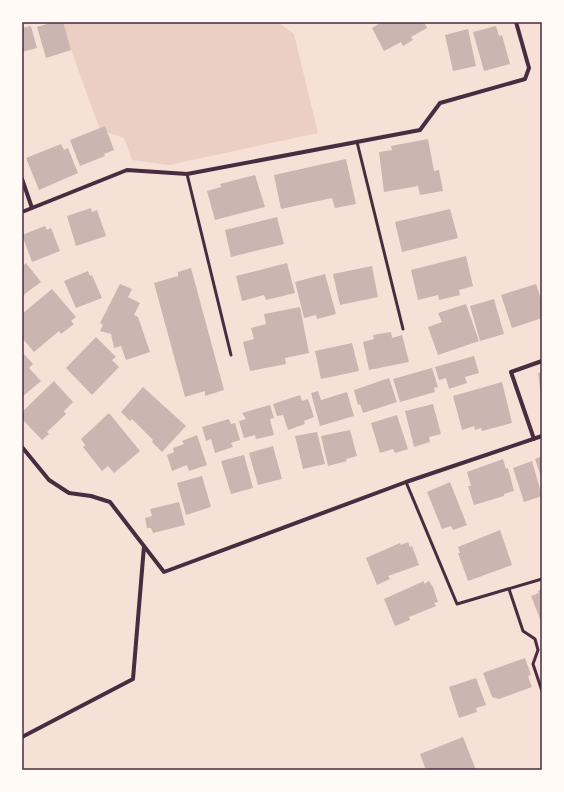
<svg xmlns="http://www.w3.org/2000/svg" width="564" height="792" font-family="'Asap Condensed',sans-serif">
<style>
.green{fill:#ebcfc5}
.building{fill:#ccb4b1}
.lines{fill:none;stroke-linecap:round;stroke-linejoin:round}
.service{stroke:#4a2c40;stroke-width:3}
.minor{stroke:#4a2c40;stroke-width:4}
.neatline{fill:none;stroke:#4a2c40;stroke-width:1.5}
</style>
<rect width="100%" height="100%" fill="#f7e1d7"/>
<path class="green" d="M61,22H278L294,34L318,133L169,165L132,160L124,138L100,130Z"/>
<path class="building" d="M53,22H63L71,50L46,58L37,27Z
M382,22H424L427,28L411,37L413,40L403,46L401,42L384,51L372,28Z
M31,26L37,48L22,52V28Z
M496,26L499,36L502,35L510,64L484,71L473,32Z
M468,29L476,66L453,71L445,35Z
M105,126L114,150L104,154L105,156L80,166L70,140Z
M428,139L434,171L439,170L443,191L420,195L418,186L384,192L379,152L392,150L391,146Z
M61,144L64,150L68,148L78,173L39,190L26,158Z
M346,159L356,204L335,208L332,198L281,209L274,175Z
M255,175L265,207L215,220L207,191L221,187L220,184Z
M91,208L92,212L97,210L106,236L76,246L67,216Z
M450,209L458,238L402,252L395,222Z
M277,217L284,244L231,257L225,230Z
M45,226L47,230L51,228L60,251L32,262L22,235Z
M466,256L473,286L459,290L460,295L439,300L438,295L418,300L411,270Z
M26,263L41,282L22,296V267Z
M287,263L295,293L266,300L264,295L242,301L236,276Z
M372,266L378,297L340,305L333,274Z
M191,268L224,390L205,396V391L185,397L154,283L178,276V272Z
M88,271L90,276L92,275L102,298L76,308L64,281Z
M325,274L336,314L317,319L316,315L304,318L295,282Z
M120,284L132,289L128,297L140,303L134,315L138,317L150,352L126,360L121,346L114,348L111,334L100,331L103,325L100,323Z
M536,284L542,302V318L512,328L501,295Z
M52,289L76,317L71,321L74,324L61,334L59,331L34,352L22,338V314Z
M494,299L504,334L480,341L470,306Z
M466,304L479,341L438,355L428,327L442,322L438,313Z
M300,307L309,353L285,358L286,364L250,371L243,342L254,339L251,328L266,324L264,314Z
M391,332L392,338L402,335L409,362L369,370L363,342L374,339L373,335Z
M96,337L116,357L112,360L119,367L92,395L66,368Z
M352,343L359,371L321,379L315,351Z
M22,352L33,364L29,368L41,381L22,397Z
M474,356L479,373L465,377L467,383L449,389L446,378L439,380L435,367Z
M432,368L438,387L434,388L435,392L400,402L393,379Z
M542,372V396H541L538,373Z
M389,378L397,402L363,413L360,404L358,405L354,390Z
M54,381L73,402L64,411L66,414L47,432L49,434L42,440L22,419V412Z
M502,382L512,423L482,431L481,428L475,430L474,426L462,430L453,396Z
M143,387L186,426L162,452L152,442L153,440L132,419L130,421L121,412Z
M318,391L321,400L347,392L354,416L320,426L311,393Z
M300,395L302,401L308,399L314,417L304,421L305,424L288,430L283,415L277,416L273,404Z
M433,404L441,434L429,437L430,442L414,447L405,411Z
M270,405L274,418L270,419L274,435L256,439L255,435L244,438L239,421L246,419L242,413Z
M109,413L140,451L114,473L108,466L102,471L83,447L85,445L81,439Z
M397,415L408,449L395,453L393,449L380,453L371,423Z
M229,419L231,424L235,423L240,440L231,443L233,447L215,453L211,439L206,441L202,427Z
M350,430L357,456L346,459L347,461L328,466L321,436Z
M317,432L325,464L303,469L295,436Z
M197,435L207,465L189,471L187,465L172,471L167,455L174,452L173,448L184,444L182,441Z
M273,446L282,479L258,485L249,453Z
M244,455L253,488L231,494L221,461Z
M542,456V480L535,459Z
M503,459L506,469L508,468L514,491L504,494V496L474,505L468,486H471L467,472Z
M532,461L542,496L524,502L513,468Z
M202,476L211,507L186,515L177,483Z
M450,482L467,525L453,530L451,526L442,529L427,492Z
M179,502L185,525L153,533L151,528H147L145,518L152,516L150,509Z
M500,530L512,565L468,581L458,553H460L458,547Z
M408,542L410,547L412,546L419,565L388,576L390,579L377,585L366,558L400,543L401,545Z
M424,581V584L429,581L433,587L438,602L434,603L436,606L409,617L410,620L395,626L384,599Z
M542,589V624L531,596L539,593L538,591Z
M525,658L531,675L528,676L532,687L499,699L492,697L483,673Z
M476,678L486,705L476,708L477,712L459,718L449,687Z
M463,737L476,770H426L420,754Z"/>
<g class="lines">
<path class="service" d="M357,142L403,329
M187,174L231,355
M406,482L457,604L542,579
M509,589L523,631L535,639L538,650L533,664L542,691"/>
<path class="minor" d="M22,179L32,208
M22,212L127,170L187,174L420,130L440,103L525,79L529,68L516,22
M534,439L511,372L542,361
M22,447L49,480L69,493L91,496L110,502L164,572L406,482L542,436
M22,737L133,679L144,546"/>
</g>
<rect width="564" height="792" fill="none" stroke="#fffaf5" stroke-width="46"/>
<rect x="23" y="23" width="518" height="746" class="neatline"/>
</svg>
